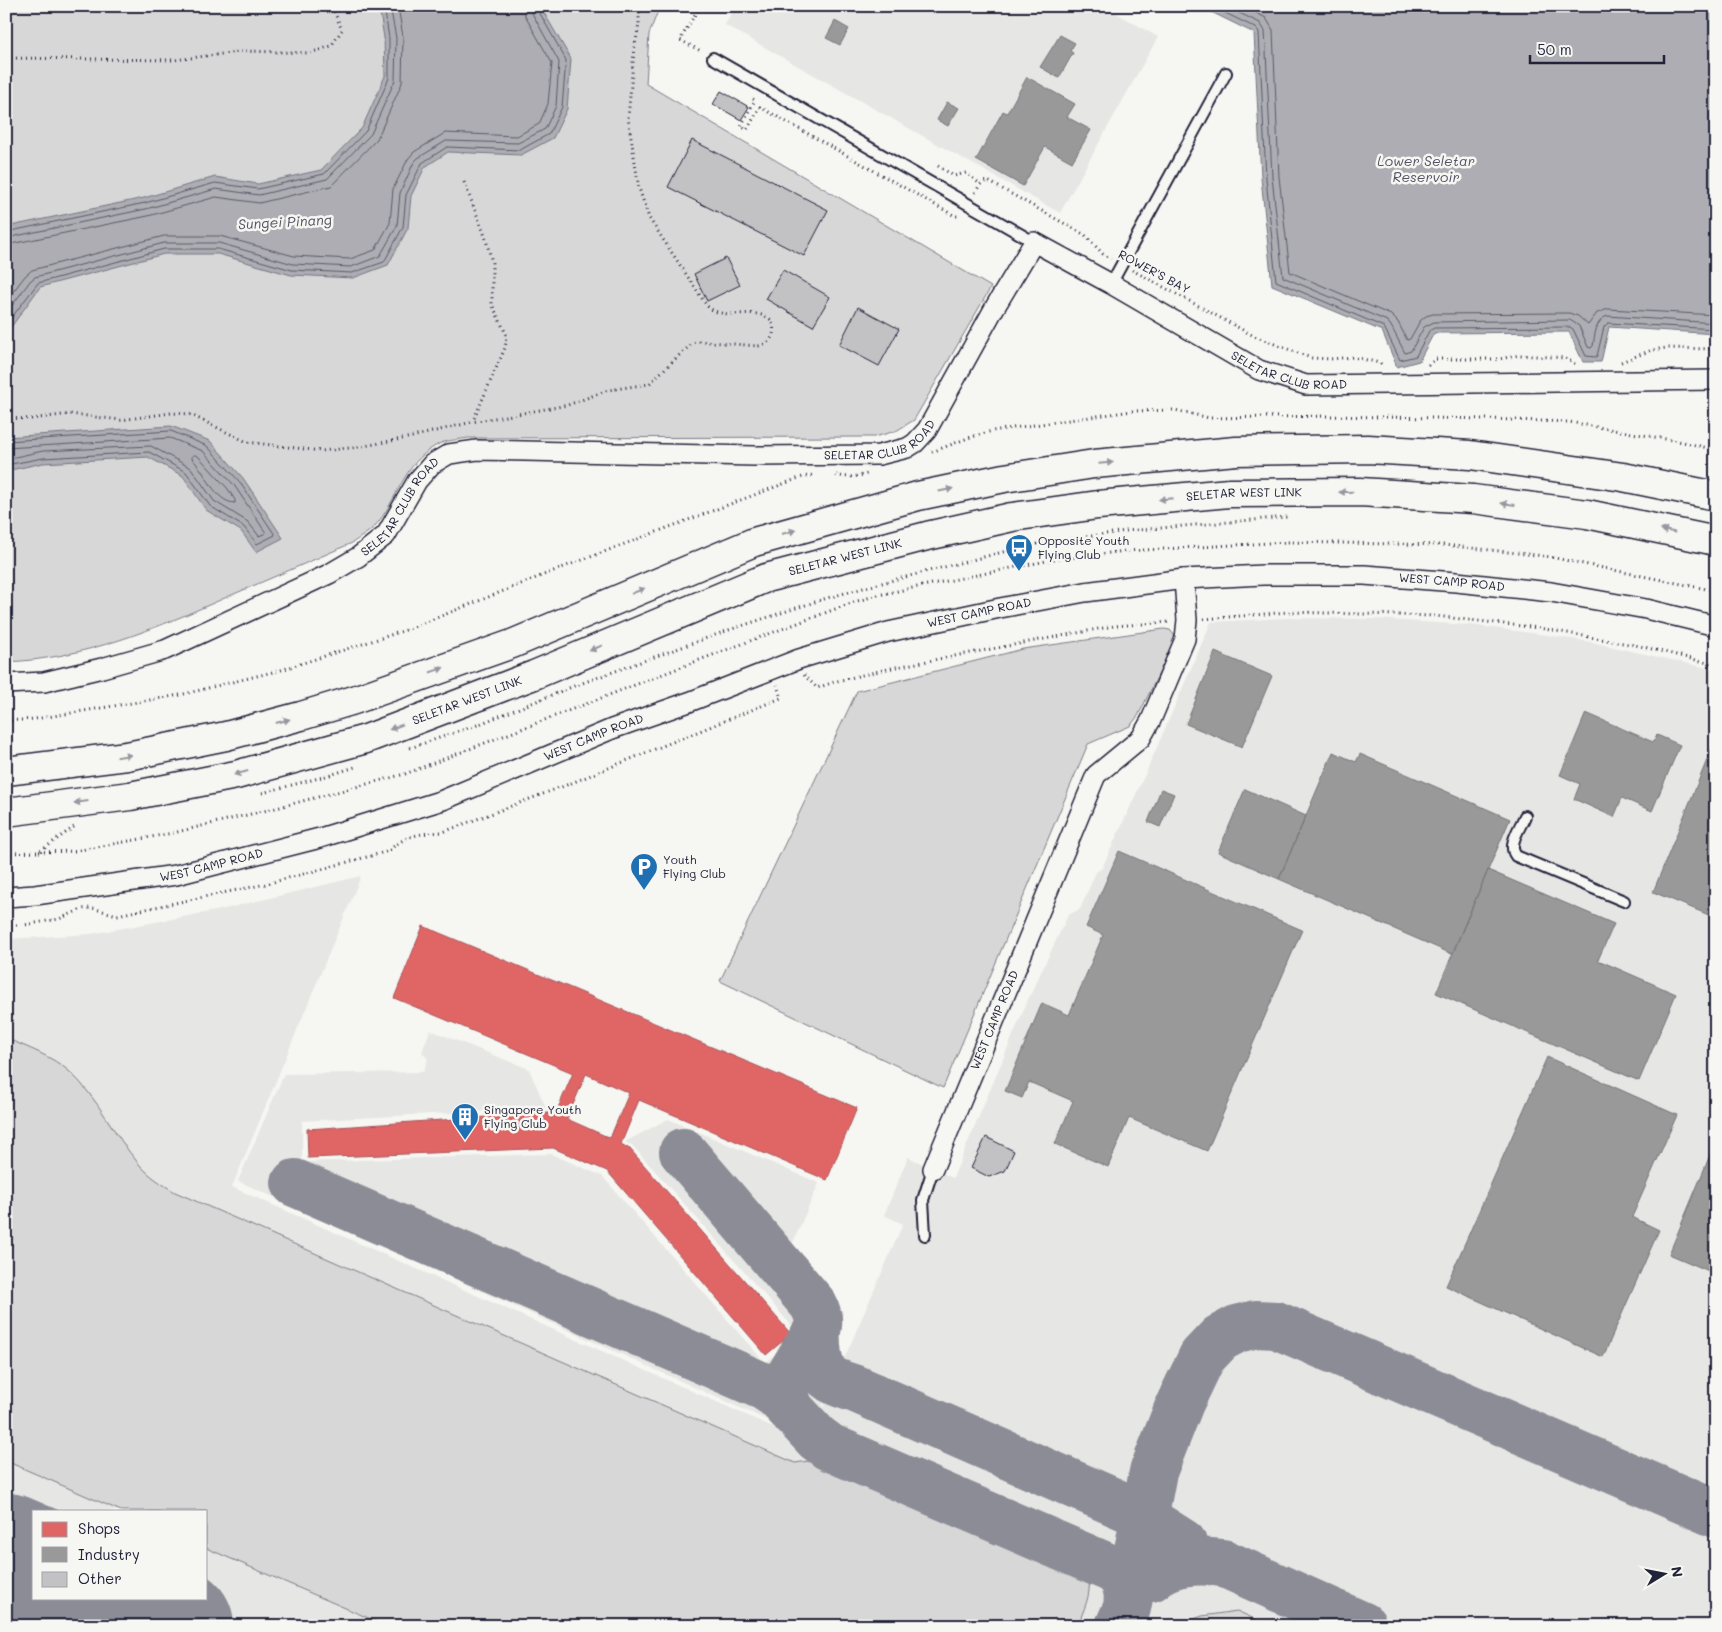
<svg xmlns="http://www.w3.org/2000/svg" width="1722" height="1632" font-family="Mali,sans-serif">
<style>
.built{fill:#e6e6e4;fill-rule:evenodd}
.green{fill:#d7d7d7;stroke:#7c7c89}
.water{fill:#adadb3;stroke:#757583}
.shops{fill:#e06666;stroke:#a75259;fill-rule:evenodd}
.industry{fill:#999;stroke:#75757d}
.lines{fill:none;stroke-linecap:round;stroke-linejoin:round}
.shore{stroke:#5a5a6b;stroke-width:1}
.taxiway{stroke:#8c8c96;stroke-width:48}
.runway{stroke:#8c8c96;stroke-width:120}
.building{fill:#c2c2c4;stroke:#22223b}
.service-casing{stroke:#22223b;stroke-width:14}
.minor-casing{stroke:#22223b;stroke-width:22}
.secondary-casing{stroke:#22223b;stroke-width:31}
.path{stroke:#22223b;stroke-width:3;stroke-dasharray:1 4;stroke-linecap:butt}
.service{stroke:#f6f6f2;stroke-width:10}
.minor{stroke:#f6f6f2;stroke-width:19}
.secondary{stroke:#f6f6f2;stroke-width:28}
.oneway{fill:#9797a0}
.labels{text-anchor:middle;stroke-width:5;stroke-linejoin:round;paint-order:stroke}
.street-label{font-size:12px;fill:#22223b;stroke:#f6f6f2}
.poi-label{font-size:12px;fill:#22223b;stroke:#f6f6f2;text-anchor:start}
.water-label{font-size:14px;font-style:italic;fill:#535365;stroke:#f6f6f2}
</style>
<rect width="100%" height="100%" fill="#f6f6f2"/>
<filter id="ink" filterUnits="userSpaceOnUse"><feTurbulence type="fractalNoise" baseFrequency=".02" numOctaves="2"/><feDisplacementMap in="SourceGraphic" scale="10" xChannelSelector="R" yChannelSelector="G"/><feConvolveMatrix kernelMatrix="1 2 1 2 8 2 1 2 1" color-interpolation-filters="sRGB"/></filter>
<g filter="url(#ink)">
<path class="built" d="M735,6H1104L1158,37L1060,213L725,25Z
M1285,618L1375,619L1470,625L1540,634L1591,642L1716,670V1626H6V939L91,934L220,910L361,876L232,1187L802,1440L810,1437L903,1224L884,1215L908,1157L953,1178L1027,1002L1068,915L1080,909L1096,872L1102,868L1148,768L1211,622ZM34,1511H206V1598H34Z
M430,1030L529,1069L546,1108L302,1121V1162L551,1154L602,1176L765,1363L799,1334L632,1145L625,1142L668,1119L819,1183L790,1249L843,1312L835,1346L842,1362L810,1434L804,1437L238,1181L284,1074L423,1072L428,1059L422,1052Z"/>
<path class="green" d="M6,6H660L649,34L646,84L991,287L914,420L896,431L874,437L468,438C458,440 445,440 437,445C401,465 399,500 374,527C368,533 359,538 352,543C311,561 269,579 227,597C157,628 84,659 6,662Z
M1164,629L1170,630L1174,635L1175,641L1138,716L1130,726L1088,744L943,1088L720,981L857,691L1023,649Z
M6,1038C28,1048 52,1056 70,1072C98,1098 114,1135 139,1164C149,1176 162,1184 175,1192L795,1463L822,1459L1078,1569L1089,1578C1091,1596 1084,1610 1077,1626H387L206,1548V1511H121L6,1461Z
M1237,1611L1270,1626H1175L1202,1616Z"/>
<path class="water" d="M379,6H540L571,59L567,109L553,138L521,155L448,152L425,167L411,196L408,228L388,265L353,278L291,275L218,254H164L40,287L6,334V227L144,198L215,177L258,184L321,170L362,128L385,76L384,38Z
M1199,6H1716V334L1609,327L1601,362H1583L1569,332L1434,333L1419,361L1397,367L1382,331L1272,285L1261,178L1254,33Z
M171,426L210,441L243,478L283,538L256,552L241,531L206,510L183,476L148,457L43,463L6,471V437Z"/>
<path class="shops" d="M423,926L857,1108L827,1180L639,1100L621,1144L630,1149L791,1334L766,1355L607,1171L553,1148L308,1158L307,1129L548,1113L555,1115L573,1073L394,998ZM586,1074L629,1093L610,1138L567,1119Z"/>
<path class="industry" d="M835,21L849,29L840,45L826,38Z
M1060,35L1075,43L1070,51L1073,53L1059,78L1040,67Z
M1027,77L1075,104L1067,117L1091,130L1072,162L1045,147L1023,186L976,160L1003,111L1007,113Z
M947,102L959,108L948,126L937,120Z
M1215,652L1272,676L1242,747L1186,724Z
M1586,713L1653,742L1657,735L1680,745L1652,811L1622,798L1614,817L1574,799L1580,784L1560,775Z
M1716,738V918L1653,892Z
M1333,752L1356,762L1360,754L1510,819L1452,954L1279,879Z
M1161,789L1174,794L1160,827L1148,822Z
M1245,789L1306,816L1279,879L1218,852Z
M1119,851L1302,930L1207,1151L1129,1118L1108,1167L1055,1144L1073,1101L1029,1082L1022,1098L1005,1091L1042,1003L1069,1015L1103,935L1086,927Z
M1488,870L1614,924L1598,960L1676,994L1639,1081L1436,993Z
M1547,1057L1677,1115L1632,1217L1659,1230L1603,1357L1446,1286Z
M1715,1143H1716V1274L1669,1254Z"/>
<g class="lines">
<path class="shore" d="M1211,6L1256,28L1259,32L1266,178L1276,281L1384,327L1400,360L1416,356L1429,331L1434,328L1570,327L1573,329L1586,356L1595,357L1597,356L1604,327L1608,323L1716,329
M1225,6L1260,23L1265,31L1272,177L1283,277L1387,321L1391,326L1405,353L1411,351L1424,327L1434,322L1570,320L1579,326L1588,347L1591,348L1593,346C1595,335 1595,321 1607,316L1716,323
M1243,6L1266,18L1273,30L1279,177L1290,272L1391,315L1398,322L1407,340L1410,339L1420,321L1426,316L1433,314L1569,313L1578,316L1588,325L1597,313L1608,309L1716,315
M6,232L145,203L215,183L258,189L324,174L366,131L389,78V38L384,6
M6,238L146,209L216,189L259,195L327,179L371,134L395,80L396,38L390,6
M6,245L148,216L216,197L259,203L331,186L377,139L402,83L403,37L398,6
M6,301L25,276L32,270L164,236H220L294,256L350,259L375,250L390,223L393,189L408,159L414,152L445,133L517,136L539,124L548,104L552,63L525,16L524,6
M6,314L30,281L35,277L164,243H219L293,264L351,267L380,256L397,226L400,193L414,162L418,158L446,141L518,143L545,129L556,106L559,62L532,13L531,6
M6,325L38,283L164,249H218L292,270L352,273L384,262L403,227L406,195L422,163L447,147L520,150L549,134L562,107L566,60L538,10L537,6
M6,441L171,431L207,446L239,481L275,535L257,544L244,527L210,506L186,472L149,452L43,458L6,465
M6,448L170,438L203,451L234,485L266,533L259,536L248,522L214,501L191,468L151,446L43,451L6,459
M195,455L199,457L228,489L235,500V503C214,502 206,471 192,459V456Z"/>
<path class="taxiway" d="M683,1152L813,1304C818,1313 820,1321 817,1331L785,1384V1394L790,1409L817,1438L829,1447L1115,1570C1127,1582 1129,1591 1127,1608
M295,1183L765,1387L777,1395L790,1409
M817,1331C816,1340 817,1347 818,1355C823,1381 833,1381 856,1389L1128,1508L1183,1543
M1151,1578C1172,1560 1197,1560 1223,1563L1363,1626
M1119,1626L1127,1608L1153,1472L1180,1403L1202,1357L1220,1338L1237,1329L1256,1324L1276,1325L1716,1514"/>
<path class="runway" d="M6,1553L34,1565
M111,1598L174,1626"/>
</g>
<path class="building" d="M721,91L749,107L741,120L713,104Z
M692,140L828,210L804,256L668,187Z
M726,258L740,285L707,301L694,274Z
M783,270L830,297L813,326L766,299Z
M858,307L899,329L879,366L839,345Z
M986,1137L1014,1151L1005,1171L989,1177L971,1168Z"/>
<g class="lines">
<defs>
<path id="service" d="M713,58L1034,242
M1111,284L1226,73
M1525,816C1520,828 1507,845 1516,856L1624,901
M925,1235L923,1200L933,1169"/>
<g id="minor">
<path id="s1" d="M6,684L44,682L102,668L165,650L329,574L358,557L386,535L417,481L432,464L449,454L477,450L755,456L879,455L907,448L915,443L927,430L995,307L1034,242L1111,284L1259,370L1306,385L1716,380"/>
<path id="s2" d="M6,897L35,895L176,875L320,838L443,800L612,729L689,702L799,659L888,632L1000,608L1085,592L1184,579L1263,575H1364L1456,582L1551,592L1646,609L1716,626"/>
<path id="s3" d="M933,1169L1096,775L1141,738L1151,720L1185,639L1187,620L1184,579"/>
</g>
<g id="secondary">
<path d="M6,771L127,756L226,736L301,716L354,700L512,644L754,542L918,496L1004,478L1094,464L1236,451L1368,449L1470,455L1623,477L1716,496"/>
<path id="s4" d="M6,812L130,796L236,775L366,739L534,675L766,578L927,536L1012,517L1098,505L1229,493L1360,492L1473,499L1587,514L1716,541"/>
</g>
</defs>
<use href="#service" class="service-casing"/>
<use href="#minor" class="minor-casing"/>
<use href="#secondary" class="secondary-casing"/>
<path class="path" d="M700,6L680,40L701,51
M6,58L174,60L246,51L310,53L331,46L342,30L332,6
M753,99L755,100L741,126L747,130L760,107L955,216H961
M938,166L954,176L966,173L980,184
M464,182L485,236L492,262V304L507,336L505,348L473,421
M975,193C979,187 980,182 988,181L1085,235L1103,254L1111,259
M1132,270L1254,336L1311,358L1330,359L1354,357L1380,363L1383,366
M1621,362L1652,350L1667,348L1716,349
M1428,365L1436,359H1499L1520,355L1565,358L1575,364
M6,418L31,419L70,414L121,420L171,413L189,414L247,442L321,451L359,447L412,437L472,422L568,405L608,390L649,384L676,358L693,343L698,341L758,346C772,344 777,332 771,320C754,305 726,323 707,306L649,218L639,188L628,118L634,51L639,24V6
M932,452L968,438L992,431L1132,411L1175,410L1209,418L1329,416L1487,419L1569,422L1683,442L1716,450
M836,475C847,478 856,477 867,474
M1204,619L1289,612L1435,616L1539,628L1640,646L1716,665
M804,675L817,688L837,681L896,667L1114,626L1170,622
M6,721L35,719L180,695L281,670L406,630L556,570L799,478L813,475
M410,748L477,725L574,686L729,630L827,598L878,584L1030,545L1126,531L1287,517
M262,793L330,775L355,767
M39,852L75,851L173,833L280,807L405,774L702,659L854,602L878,595L1046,561L1126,551L1288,542L1444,545L1545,556L1716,591
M6,853L39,852L74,827
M6,925H24L59,919L82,909L92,908L117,915L266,884L389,851C404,835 422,833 443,832L564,786L781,698L777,685"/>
<use href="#service" class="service"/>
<use href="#minor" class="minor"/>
<use href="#secondary" class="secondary"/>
</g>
<defs><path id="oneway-solid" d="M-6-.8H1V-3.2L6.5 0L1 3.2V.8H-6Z" transform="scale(1.25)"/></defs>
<g class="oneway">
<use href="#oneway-solid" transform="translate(1106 463) rotate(-5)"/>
<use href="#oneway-solid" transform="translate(946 490) rotate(-12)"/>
<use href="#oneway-solid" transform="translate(1346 492) rotate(179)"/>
<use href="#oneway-solid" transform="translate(1166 499) rotate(175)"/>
<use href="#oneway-solid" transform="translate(1508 504) rotate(-173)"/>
<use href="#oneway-solid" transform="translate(1668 531) rotate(-168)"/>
<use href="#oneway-solid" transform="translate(789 532) rotate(-16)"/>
<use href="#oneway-solid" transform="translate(638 591) rotate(-23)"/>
<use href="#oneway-solid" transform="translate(596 648) rotate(157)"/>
<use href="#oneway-solid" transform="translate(437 670) rotate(-19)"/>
<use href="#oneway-solid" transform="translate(283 721) rotate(-15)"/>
<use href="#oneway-solid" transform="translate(396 727) rotate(159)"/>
<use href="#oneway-solid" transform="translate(124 756) rotate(-9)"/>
<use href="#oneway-solid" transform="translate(241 773) rotate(165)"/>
<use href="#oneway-solid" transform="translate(81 802) rotate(172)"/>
</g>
</g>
<defs>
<symbol id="bus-pin" viewBox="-11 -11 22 30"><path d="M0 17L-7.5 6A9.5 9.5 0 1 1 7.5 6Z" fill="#1f6fb2" stroke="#f6f6f2"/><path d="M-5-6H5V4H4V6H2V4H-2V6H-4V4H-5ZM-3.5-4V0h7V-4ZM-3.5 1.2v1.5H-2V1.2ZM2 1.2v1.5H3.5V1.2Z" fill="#fff"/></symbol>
<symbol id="parking-pin" viewBox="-11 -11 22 30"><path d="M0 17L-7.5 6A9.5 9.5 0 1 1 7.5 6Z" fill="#1f6fb2" stroke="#f6f6f2"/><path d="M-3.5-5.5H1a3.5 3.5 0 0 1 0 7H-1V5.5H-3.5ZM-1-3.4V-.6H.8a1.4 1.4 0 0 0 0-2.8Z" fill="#fff"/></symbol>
<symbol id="building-pin" viewBox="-11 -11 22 30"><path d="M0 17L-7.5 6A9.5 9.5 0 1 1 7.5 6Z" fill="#1f6fb2" stroke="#f6f6f2"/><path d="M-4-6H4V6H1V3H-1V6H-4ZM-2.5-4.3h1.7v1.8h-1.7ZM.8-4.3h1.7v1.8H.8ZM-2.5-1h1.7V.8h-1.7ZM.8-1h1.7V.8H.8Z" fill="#fff"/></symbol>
</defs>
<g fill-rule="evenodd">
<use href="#bus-pin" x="1003" y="532" width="32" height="43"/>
<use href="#parking-pin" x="628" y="851" width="32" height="43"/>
<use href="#building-pin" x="449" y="1101" width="32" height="43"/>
</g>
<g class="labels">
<g class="street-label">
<text transform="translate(1154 272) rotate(28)" y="4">ROWER'S BAY</text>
<text dy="4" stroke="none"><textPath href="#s1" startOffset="1509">SELETAR CLUB ROAD</textPath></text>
<text dy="4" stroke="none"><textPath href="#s1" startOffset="954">SELETAR CLUB ROAD</textPath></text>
<text dy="4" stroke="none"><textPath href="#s4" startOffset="1286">SELETAR WEST LINK</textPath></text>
<text dy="4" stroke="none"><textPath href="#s1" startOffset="444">SELETAR CLUB ROAD</textPath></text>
<text dy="4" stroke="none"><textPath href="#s4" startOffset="881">SELETAR WEST LINK</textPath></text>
<text dy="4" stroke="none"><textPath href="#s2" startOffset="1494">WEST CAMP ROAD</textPath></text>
<text dy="4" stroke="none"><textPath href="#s2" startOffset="1018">WEST CAMP ROAD</textPath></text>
<text dy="4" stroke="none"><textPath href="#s4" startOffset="476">SELETAR WEST LINK</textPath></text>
<text dy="4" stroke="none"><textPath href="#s2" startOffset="612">WEST CAMP ROAD</textPath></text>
<text dy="4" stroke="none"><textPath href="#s2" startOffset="208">WEST CAMP ROAD</textPath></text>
<text dy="4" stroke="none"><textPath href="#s3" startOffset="161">WEST CAMP ROAD</textPath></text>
</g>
<g class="poi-label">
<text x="1038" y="545">Opposite Youth<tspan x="1038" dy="14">Flying Club</tspan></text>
<text x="663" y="864">Youth<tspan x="663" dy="14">Flying Club</tspan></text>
<text x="484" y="1114">Singapore Youth<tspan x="484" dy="14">Flying Club</tspan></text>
</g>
<g class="water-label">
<text x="1426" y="166">Lower Seletar<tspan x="1426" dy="16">Reservoir</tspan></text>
<text transform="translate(285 222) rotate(-3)" y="5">Sungei Pinang</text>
</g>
</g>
<rect width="1722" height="1632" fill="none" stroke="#f6f6f2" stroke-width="25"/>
<rect x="12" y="12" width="1697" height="1607" fill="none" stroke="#22223b" stroke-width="2" filter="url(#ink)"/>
<rect x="32" y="1510" width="175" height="90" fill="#f6f6f2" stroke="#a1a1a9"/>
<rect x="42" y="1522" width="25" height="15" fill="#e06666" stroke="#a1a1a9"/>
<text x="78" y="1534" font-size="15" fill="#22223b">Shops</text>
<rect x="42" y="1547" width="25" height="15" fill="#999999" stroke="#a1a1a9"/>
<text x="78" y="1560" font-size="15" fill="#22223b">Industry</text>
<rect x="42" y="1572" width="25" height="15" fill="#c2c2c4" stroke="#a1a1a9"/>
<text x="78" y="1584" font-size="15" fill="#22223b">Other</text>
<g transform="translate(1664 1574) rotate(80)" stroke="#f6f6f2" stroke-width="4" paint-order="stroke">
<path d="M0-4L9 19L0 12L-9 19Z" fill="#22223b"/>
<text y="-8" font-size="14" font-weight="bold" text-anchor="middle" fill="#22223b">N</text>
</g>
<path d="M1530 55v8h134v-8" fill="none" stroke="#22223b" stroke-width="2.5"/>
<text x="1537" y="55" font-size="15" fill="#22223b" stroke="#f6f6f2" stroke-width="4" paint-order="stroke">50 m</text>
</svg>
